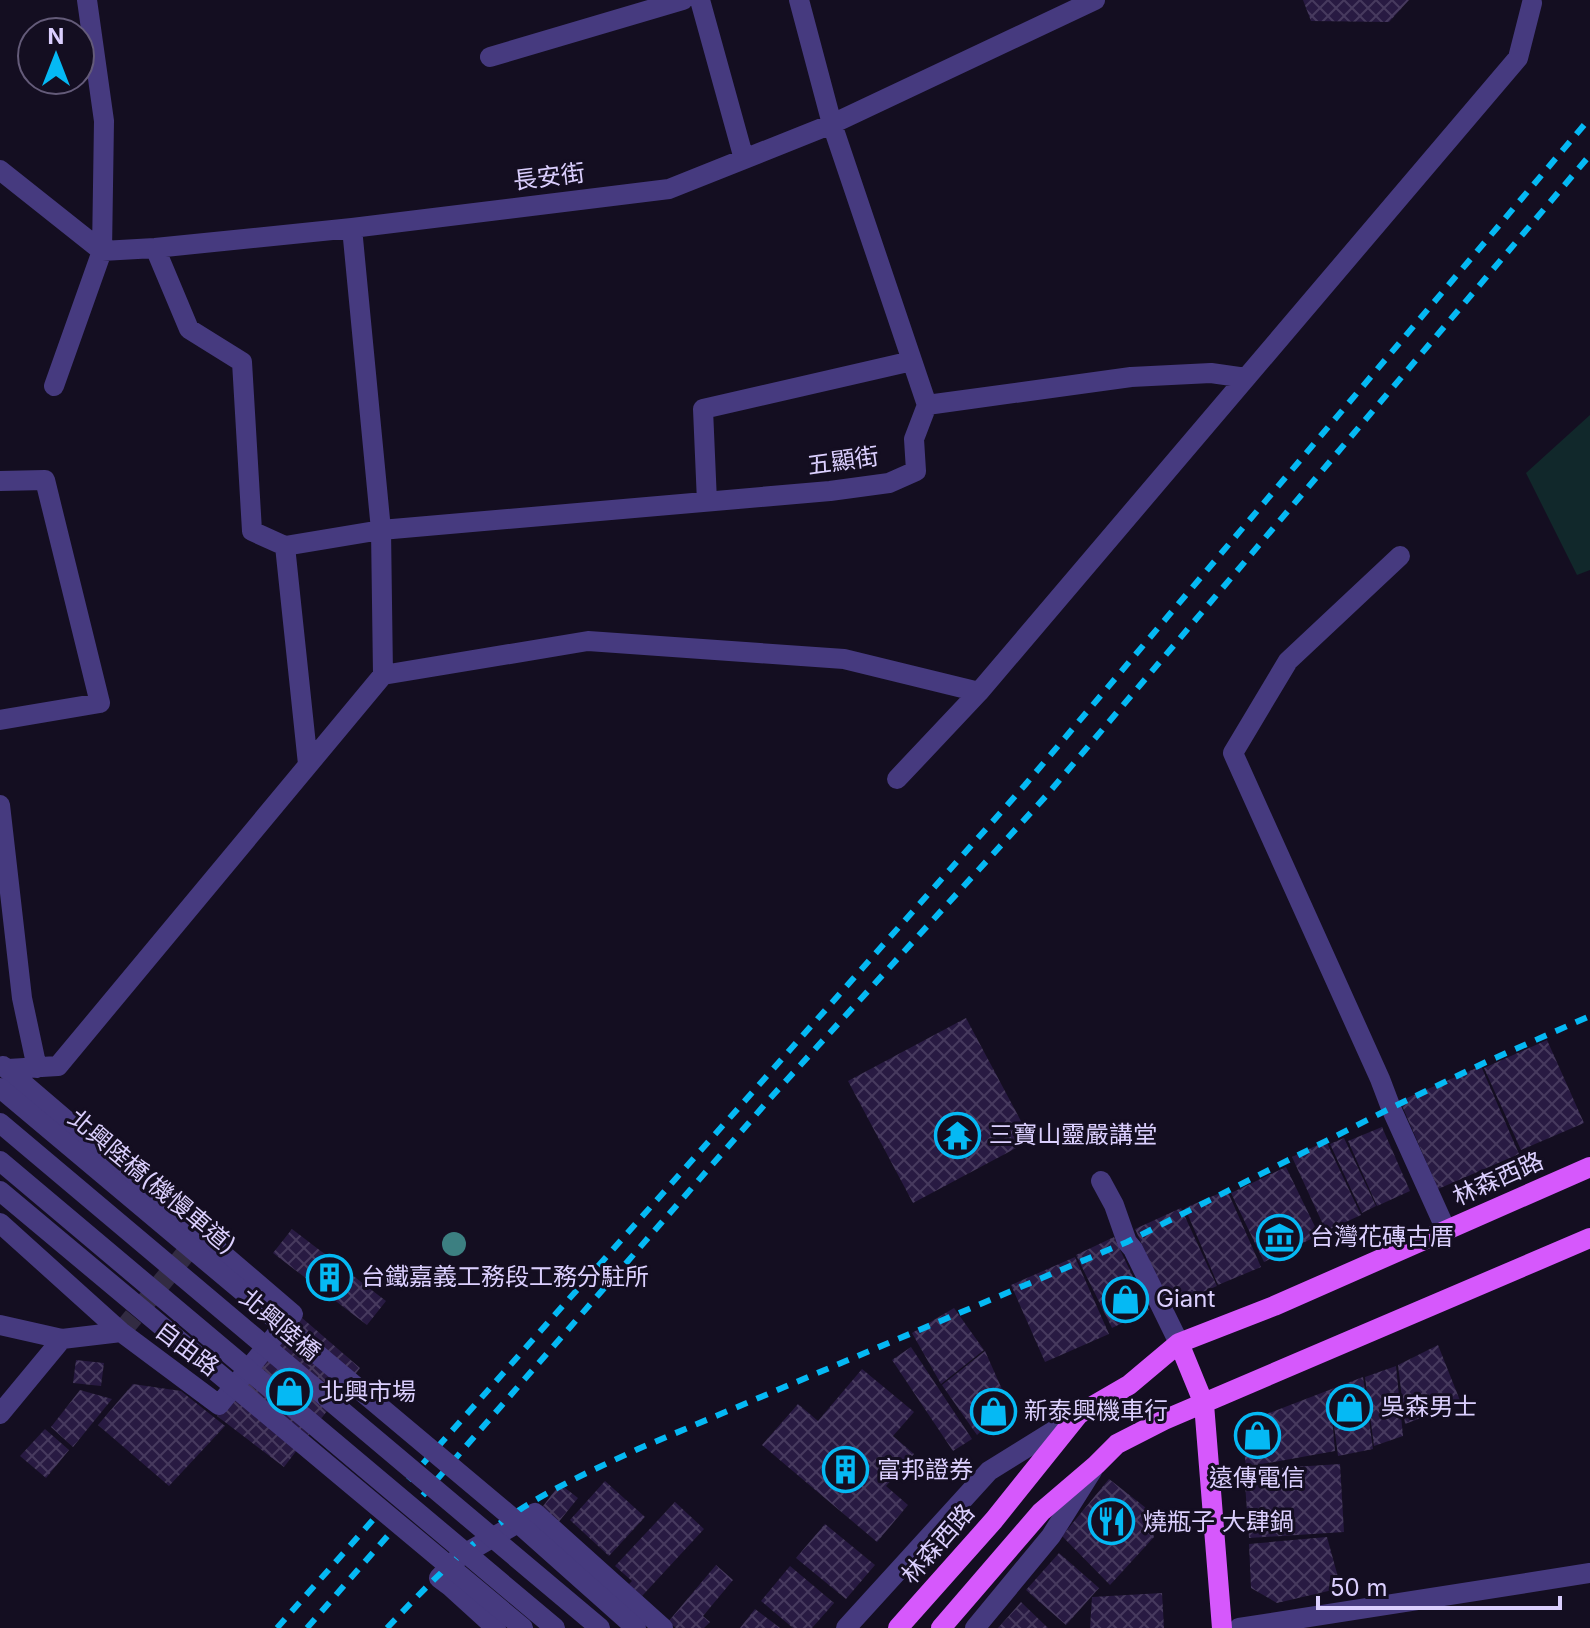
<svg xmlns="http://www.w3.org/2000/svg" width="1590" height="1628" font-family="Inter,'Noto Sans TC',sans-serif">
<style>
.pitch{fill:#11282b}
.building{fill:url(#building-cross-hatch)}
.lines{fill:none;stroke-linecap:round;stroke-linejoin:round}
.minor-tunnel{stroke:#322b42;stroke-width:20;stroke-dasharray:20 10;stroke-linecap:butt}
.minor{stroke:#463a7f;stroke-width:20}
.major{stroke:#d658fc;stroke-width:20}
.rail{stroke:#05b9f4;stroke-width:6;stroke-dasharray:12 10;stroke-linecap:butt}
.minor-bridge{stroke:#463a7f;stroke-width:20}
.tree{fill:#3c7f81}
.labels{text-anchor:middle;stroke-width:6;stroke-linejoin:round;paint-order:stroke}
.street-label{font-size:24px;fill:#dbcffe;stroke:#140e21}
.poi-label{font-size:24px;fill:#dbcffe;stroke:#140e21;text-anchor:start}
</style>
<defs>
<pattern id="building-cross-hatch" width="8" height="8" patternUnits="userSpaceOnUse" patternTransform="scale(2)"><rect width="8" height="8" fill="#281a42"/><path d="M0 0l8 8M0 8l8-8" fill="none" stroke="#473a5e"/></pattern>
</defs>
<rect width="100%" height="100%" fill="#140e21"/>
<path class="pitch" d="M1590,415V570L1577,575L1526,473Z"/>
<path class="building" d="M1303,0H1409L1389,22L1311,21Z
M966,1018L1031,1140L913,1203L848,1081Z
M1547,1040L1584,1123L1521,1150L1484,1068Z
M1481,1066L1519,1154L1438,1189L1400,1101Z
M1382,1127L1410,1191L1377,1206L1348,1141Z
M1344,1138L1376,1206L1362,1213L1330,1144Z
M1326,1141L1361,1215L1326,1231L1292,1157Z
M1286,1167L1319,1235L1264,1262L1231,1193Z
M1227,1190L1261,1267L1218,1285L1185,1208Z
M1181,1208L1217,1286L1170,1306L1135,1229Z
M292,1229L386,1301L367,1325L273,1253Z
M1114,1237L1149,1310L1112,1328L1076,1255Z
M1075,1257L1109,1334L1045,1362L1011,1285Z
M954,1308L984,1350L941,1384L912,1333Z
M301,1317L360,1368L284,1467L217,1416Z
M1438,1345L1461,1403L1405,1424L1398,1365Z
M911,1347L972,1439L953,1451L892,1360Z
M985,1351L1009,1405L977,1435L942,1385Z
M76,1360L104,1363L101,1386L73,1383Z
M1396,1366L1403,1436L1374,1446L1365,1377Z
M862,1369L914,1412L893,1436L914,1454L886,1486L908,1505L877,1542L762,1445L798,1404L818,1421Z
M1363,1377L1373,1449L1338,1456L1330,1394L1335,1451L1246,1467L1244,1449L1256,1418Z
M133,1384L181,1391L225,1426L169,1486L98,1425Z
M80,1390L112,1399L73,1447L51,1427Z
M45,1429L69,1450L46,1478L20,1456Z
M1340,1464L1344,1532L1249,1538L1244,1470Z
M1109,1479L1146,1508L1154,1537L1110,1585L1062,1536Z
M605,1481L645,1517L609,1556L570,1520Z
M560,1484L578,1498L557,1524L540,1510Z
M675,1502L704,1529L642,1596L629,1584L632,1581L615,1566Z
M825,1524L875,1565L846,1599L796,1558Z
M1327,1537L1341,1588L1277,1603L1251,1588L1249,1544Z
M1059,1553L1099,1588L1066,1625L1026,1590Z
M716,1565L733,1580L703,1616L710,1622L704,1628H676L668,1622Z
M790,1566L834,1603L812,1628H793L761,1601Z
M1162,1593L1164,1628H1090L1092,1597Z
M1021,1602L1048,1628H998Z
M755,1609L780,1628H740Z"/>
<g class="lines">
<path class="minor-tunnel" d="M121,1332L200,1236"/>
<path class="minor" d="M700,0L744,159
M490,57L683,0
M0,170L102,251L155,248L352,228L669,189L832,124L1095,0
M155,248L189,329L242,362L252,531L285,546L308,764
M54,386L102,251L104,121L87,0
M927,405L1131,377L1211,373L1246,378
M0,481L45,480L100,703L0,720
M707,502L703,409L912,361
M285,546L381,530L830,491L889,483L916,471L914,439L927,405L832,124L799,0
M1400,556L1288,661L1233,753L1380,1079L1391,1108L1446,1230
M383,675L588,641L844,659L979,692
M897,779L979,692L1518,58L1532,3
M0,805L22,998L37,1068
M8,1069L58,1066L383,675L381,530L352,228
M1101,1181L1114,1205L1127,1242L1133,1249L1179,1343
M0,1223L121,1332L219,1405L293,1314L3,1066
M0,1325L62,1339L121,1332
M0,1414L62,1339
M496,1628L451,1587L439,1578L459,1557L535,1513L663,1628
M846,1628L989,1471L1076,1417
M975,1628L1051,1536L1092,1471
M1239,1628L1590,1573"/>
<path class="major" d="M1179,1343L1204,1404L1222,1628
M898,1628L994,1520L1079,1414L1129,1385L1179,1343L1274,1306L1590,1167
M941,1628L1041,1512L1096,1465L1117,1444L1164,1420L1590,1238"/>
<path class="rail" d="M277,1628L1025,785L1590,118
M307,1628L774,1094L1046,796L1590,155
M387,1628C424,1589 462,1549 506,1519C547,1490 593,1470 638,1449L1127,1242L1391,1108L1486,1062L1590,1016"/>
<path class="minor-bridge" d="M0,1088L509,1515L636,1628
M0,1123L600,1628
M0,1161L555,1628
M0,1191L523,1628"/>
</g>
<circle class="tree" cx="454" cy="1244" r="12"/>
<defs>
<symbol id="temple-ring" viewBox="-11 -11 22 22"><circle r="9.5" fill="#140e21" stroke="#05b9f4" stroke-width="1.5"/><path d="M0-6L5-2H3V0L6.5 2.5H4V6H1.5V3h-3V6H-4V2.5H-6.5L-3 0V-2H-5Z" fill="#05b9f4"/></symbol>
<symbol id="museum-ring" viewBox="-11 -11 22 22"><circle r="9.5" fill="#140e21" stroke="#05b9f4" stroke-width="1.5"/><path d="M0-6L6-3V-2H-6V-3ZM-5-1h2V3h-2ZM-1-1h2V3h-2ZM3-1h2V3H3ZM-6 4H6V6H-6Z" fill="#05b9f4"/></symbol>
<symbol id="building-ring" viewBox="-11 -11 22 22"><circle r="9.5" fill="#140e21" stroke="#05b9f4" stroke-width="1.5"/><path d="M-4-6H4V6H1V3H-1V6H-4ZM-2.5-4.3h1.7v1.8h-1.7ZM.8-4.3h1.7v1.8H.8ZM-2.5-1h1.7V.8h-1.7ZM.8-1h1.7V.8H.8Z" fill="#05b9f4"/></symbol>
<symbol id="shop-ring" viewBox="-11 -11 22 22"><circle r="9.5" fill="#140e21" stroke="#05b9f4" stroke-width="1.5"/><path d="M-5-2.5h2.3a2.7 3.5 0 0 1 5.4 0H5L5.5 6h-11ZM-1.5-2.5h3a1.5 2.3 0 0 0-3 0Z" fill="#05b9f4"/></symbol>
<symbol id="restaurant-ring" viewBox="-11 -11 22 22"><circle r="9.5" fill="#140e21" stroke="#05b9f4" stroke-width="1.5"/><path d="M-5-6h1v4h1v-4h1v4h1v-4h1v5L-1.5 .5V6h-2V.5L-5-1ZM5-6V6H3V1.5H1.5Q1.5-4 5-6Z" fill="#05b9f4"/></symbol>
</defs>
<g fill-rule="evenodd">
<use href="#temple-ring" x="932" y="1110" width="51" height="51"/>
<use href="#museum-ring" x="1254" y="1212" width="51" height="51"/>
<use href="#building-ring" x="304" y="1252" width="51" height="51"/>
<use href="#shop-ring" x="1100" y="1274" width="51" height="51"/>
<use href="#shop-ring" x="264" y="1366" width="51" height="51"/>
<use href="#shop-ring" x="1324" y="1382" width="51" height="51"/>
<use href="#shop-ring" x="968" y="1386" width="51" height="51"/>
<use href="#shop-ring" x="1232" y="1410" width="51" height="51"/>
<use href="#building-ring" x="820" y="1444" width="51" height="51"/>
<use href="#restaurant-ring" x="1086" y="1496" width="51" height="51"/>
</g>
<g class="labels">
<g class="street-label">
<text transform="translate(549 177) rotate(-7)" y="8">長安街</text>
<text transform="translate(843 461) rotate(-8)" y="8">五顯街</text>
<text transform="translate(1498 1179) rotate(-24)" y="8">林森西路</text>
<text transform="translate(152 1182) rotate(40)" y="8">北興陸橋(機慢車道)</text>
<text transform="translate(280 1325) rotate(40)" y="8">北興陸橋</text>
<text transform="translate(187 1349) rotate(37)" y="8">自由路</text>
<text transform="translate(938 1544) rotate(-49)" y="8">林森西路</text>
</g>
<g class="poi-label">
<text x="989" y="1143">三寶山靈嚴講堂</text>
<text x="1310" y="1245">台灣花磚古厝</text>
<text x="361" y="1285">台鐵嘉義工務段工務分駐所</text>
<text x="1156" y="1307">Giant</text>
<text x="320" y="1400">北興市場</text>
<text x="1381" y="1415">吳森男士</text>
<text x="1024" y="1419">新泰興機車行</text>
<text x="877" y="1478">富邦證券</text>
<text x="1257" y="1486" text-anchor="middle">遠傳電信</text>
<text x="1143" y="1530">燒瓶子 大肆鍋</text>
</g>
</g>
<g transform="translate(56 56)"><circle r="38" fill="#140e21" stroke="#645b79" stroke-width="2"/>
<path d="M0-6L14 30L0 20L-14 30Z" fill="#05b9f4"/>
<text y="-12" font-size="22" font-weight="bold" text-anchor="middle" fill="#dbcffe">N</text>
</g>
<path d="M1318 1596v12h242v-12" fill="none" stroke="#dbcffe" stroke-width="4"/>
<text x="1330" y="1596" font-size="24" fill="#dbcffe" stroke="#140e21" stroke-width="6" paint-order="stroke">50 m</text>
</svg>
